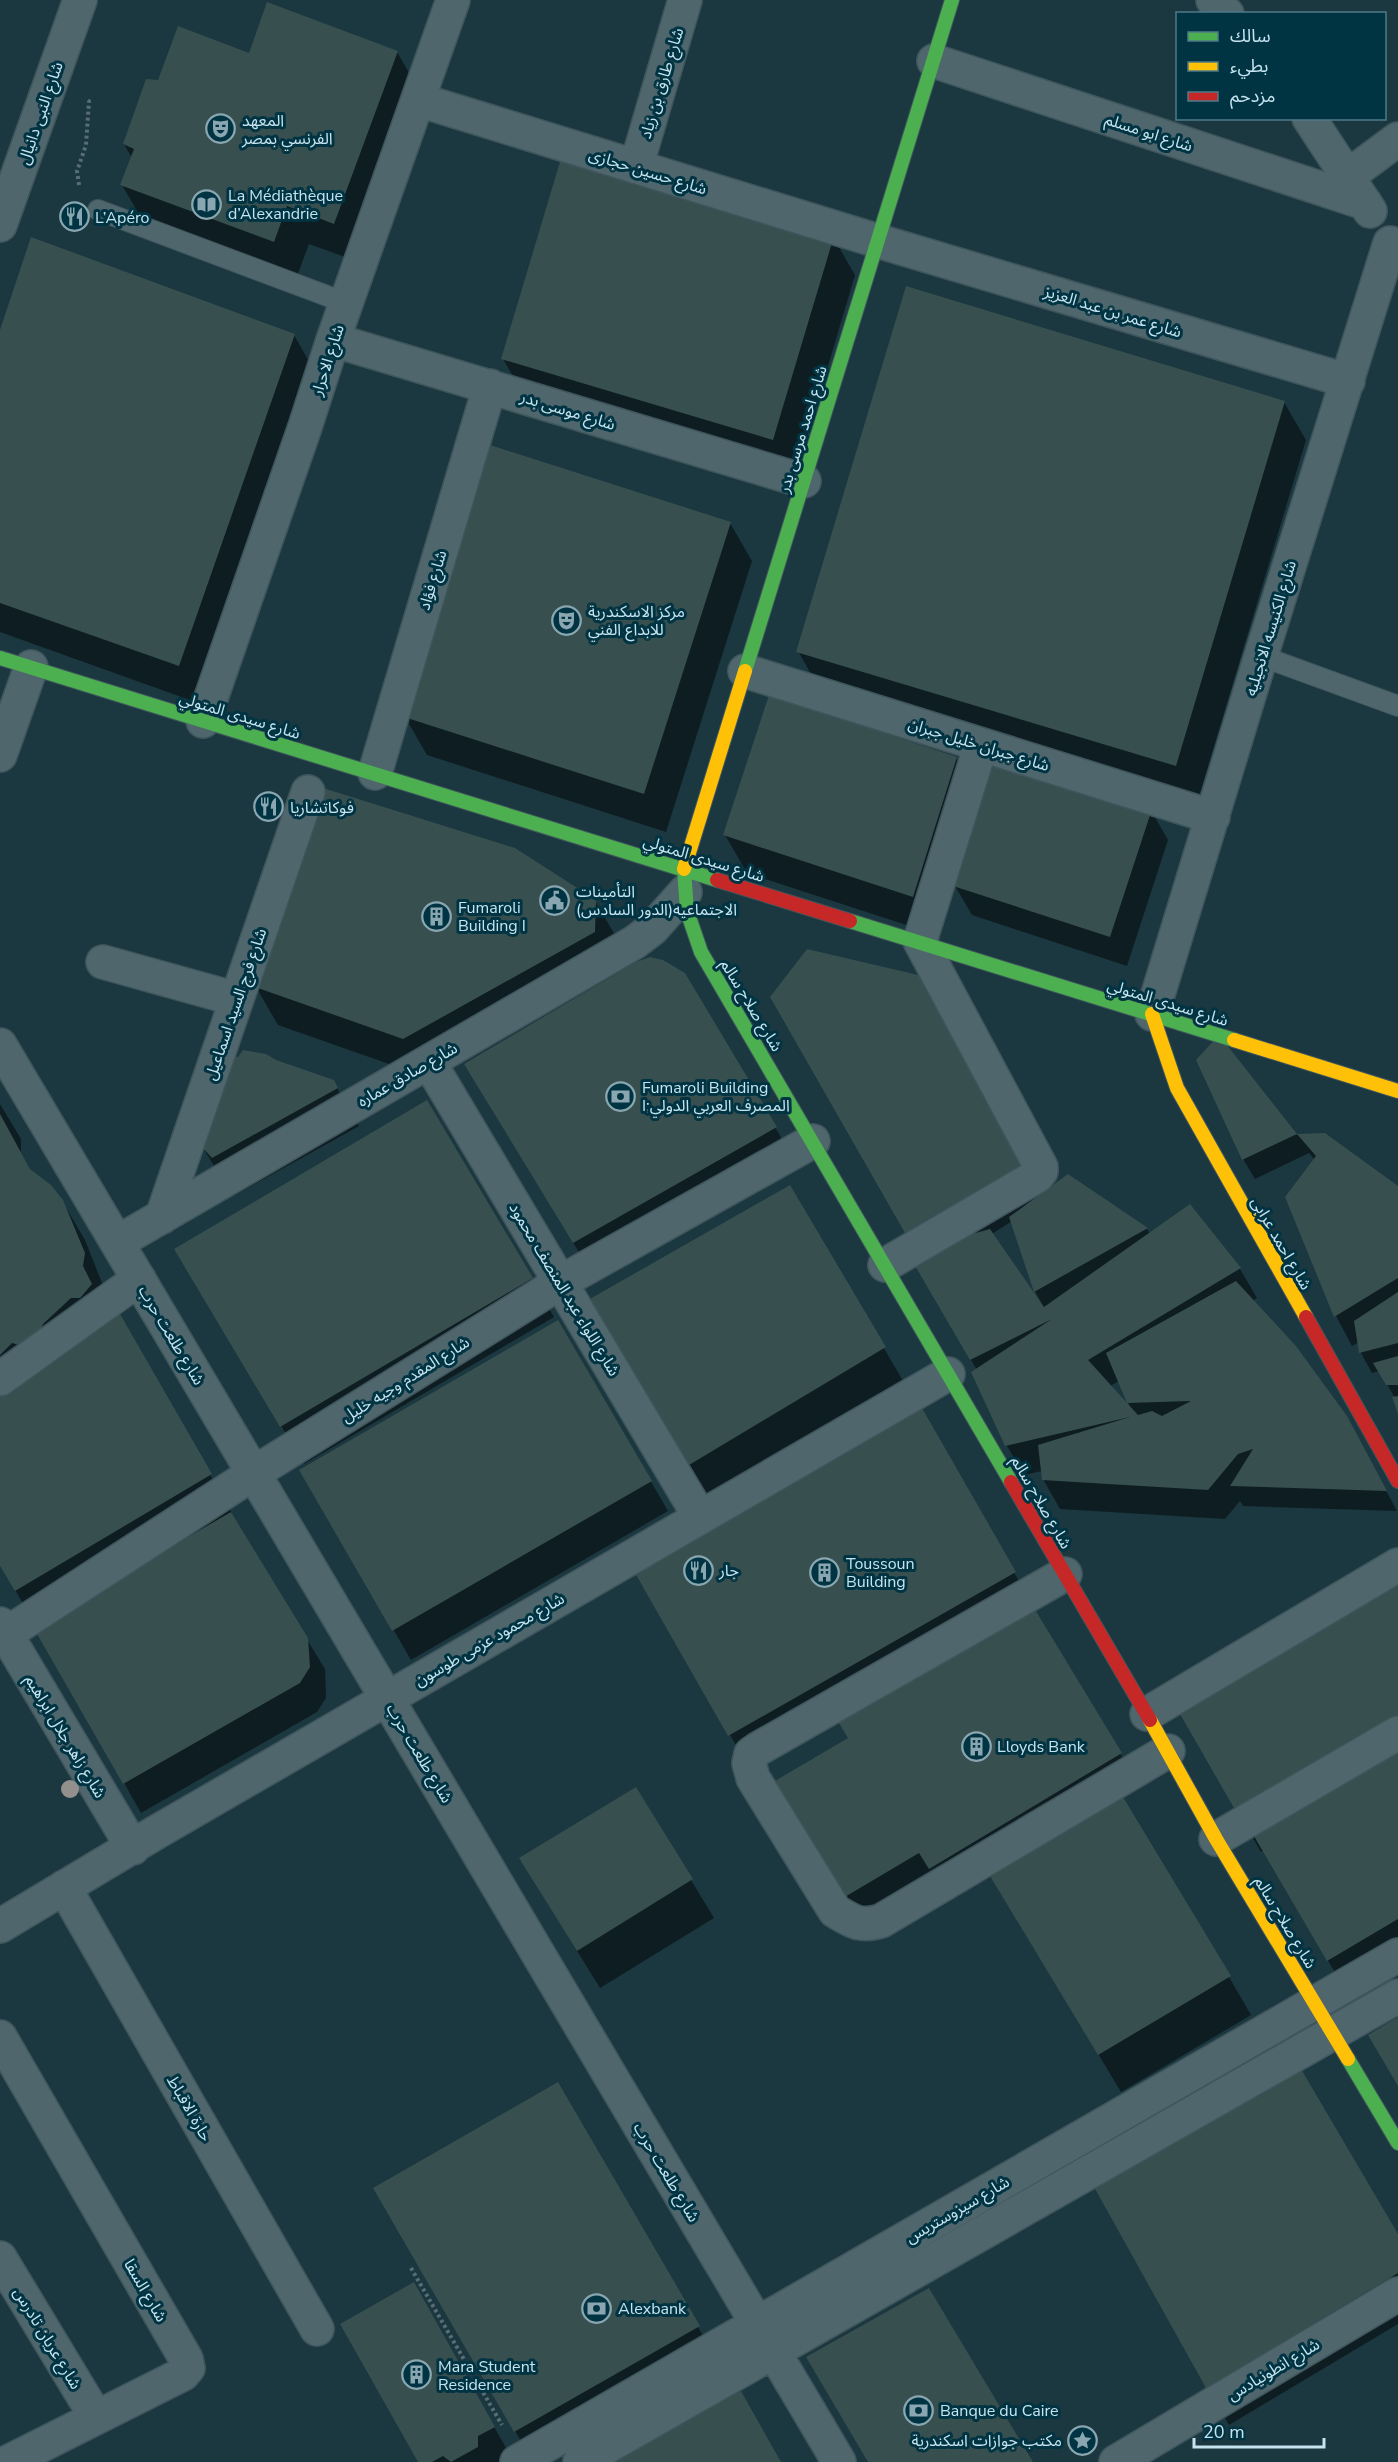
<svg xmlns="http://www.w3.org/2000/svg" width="1398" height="2462" font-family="'Nunito Sans','Noto Sans Arabic',sans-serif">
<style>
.shadow{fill:#0007;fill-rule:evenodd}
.building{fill:#374f4f}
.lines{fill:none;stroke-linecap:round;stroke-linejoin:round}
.lane-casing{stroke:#3f555c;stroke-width:22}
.street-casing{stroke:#3f555c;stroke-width:36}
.fast-casing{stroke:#3f555c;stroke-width:16}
.slow-casing{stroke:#3f555c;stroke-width:16}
.jam-casing{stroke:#3f555c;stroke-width:16}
.path{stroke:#586d74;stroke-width:4;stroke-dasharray:3 3;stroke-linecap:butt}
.lane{stroke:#4f666d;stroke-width:20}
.street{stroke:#4f666d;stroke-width:33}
.fast{stroke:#4caf50;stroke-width:14}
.slow{stroke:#ffc107;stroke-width:14}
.jam{stroke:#c62828;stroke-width:14}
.tree{fill:#938f8d}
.labels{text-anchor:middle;stroke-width:6;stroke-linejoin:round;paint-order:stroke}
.street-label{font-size:16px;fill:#c6e4ef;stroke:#003443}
.poi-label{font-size:16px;fill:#c6e4ef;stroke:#003443;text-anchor:start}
</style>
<rect width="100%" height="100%" fill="#1b373f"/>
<path class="shadow" d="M397,52L419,90L356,261L309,244L296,279L144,223L122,185L132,158L124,144L159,82L249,54Z
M833,237L855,275L795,477L525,397L503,359Z
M0,335H294L311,365L201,704L0,632Z
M1284,402L1306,440L1197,803L820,690L798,651Z
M730,523L752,561L666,832L427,755L405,717Z
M956,758L978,796L934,934L747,873L725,835Z
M1151,810L1168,840L1127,966L972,915L955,886Z
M595,901L618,940L426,1077L278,1025L256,987Z
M684,974L798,1166L596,1280L488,1103Z
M772,997L952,1018L1048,1191L1068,1175L1147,1229L1150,1234L1189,1206L1240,1269L1257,1298L1252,1301L1362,1446L1397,1511L1243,1506L1240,1501L1225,1519L1060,1509L1043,1479L1042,1471L1024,1475L1007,1446L977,1370L909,1253L917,1251ZM1012,1221L1035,1291L1041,1302L1039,1303L992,1234ZM1119,1381L1131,1409L1110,1386Z
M1219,1037L1296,1135L1325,1134L1398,1188V1410L1395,1398L1379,1371L1372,1373L1361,1353L1359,1342L1352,1346L1336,1316L1287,1197L1315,1160L1309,1153L1255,1179L1243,1159Z
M276,1061L333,1081L359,1126L235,1195L225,1184L202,1146Z
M427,1102L554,1317L304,1464L198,1287Z
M0,1104L21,1139V1153L31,1172L62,1201L85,1240L106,1293L232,1513L230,1514L325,1669L326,1698L317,1712L141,1813L0,1563Z
M790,1187L906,1386L707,1505L590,1300Z
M558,1322L668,1511L411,1660L301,1470Z
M921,1410L1036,1611L1034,1612L1138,1783L857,1930L787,1815L850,1739L840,1723L752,1773L637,1573Z
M1398,1581V1969L1350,1998L1263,1850L1261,1852L1178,1708Z
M636,1789L714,1918L600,1988L543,1896Z
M1014,1914L1229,1977L1251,2015L1121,2092Z
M558,2084L720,2365L550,2462H533L375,2189Z
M1096,2188L1398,2237V2324L1229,2425Z
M443,2336L514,2462H419Z"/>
<path class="building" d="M267,2L398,51L334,224L287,206L274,242L120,185L134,149L123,144L146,79L158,80L178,26L249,53Z
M562,155L834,236L773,440L501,359Z
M31,237L295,334L179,666L0,603V330Z
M906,286L1285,401L1176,766L796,652Z
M490,445L731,522L644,794L404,717Z
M769,695L957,757L913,897L723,835Z
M994,758L1152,809L1110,937L953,886Z
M320,787L515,848L596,900L595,932L403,1039L255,987Z
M807,949L931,978L1031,1160L905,1233L770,997Z
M650,957L663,960L685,973L777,1127L573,1243L464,1064L636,962Z
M1219,1035L1297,1134L1325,1133L1398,1186V1278L1334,1317L1285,1197L1316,1156L1297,1134L1242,1160L1196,1060Z
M243,1050L266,1054L276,1060L334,1080L338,1088L212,1158L201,1146L233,1056L238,1057Z
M427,1100L533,1278L280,1427L174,1249Z
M0,1114L30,1169L51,1185L63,1200L85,1253L83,1266L92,1284L80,1298H71L43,1324L39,1335L22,1346L12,1343L0,1355Z
M1068,1174L1148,1228L1034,1292L1009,1217Z
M790,1185L886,1347L684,1468L588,1300Z
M1190,1204L1241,1268L1088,1360L1138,1415L1152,1411L1162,1416L1191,1401L1127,1403L1106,1353L1236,1281L1296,1346L1347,1416L1387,1491L1230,1486L1253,1449L1238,1454L1208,1490L1042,1480L1038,1445L1130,1417L1005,1446L971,1372L1052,1319L970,1360L907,1252L990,1229L1044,1307Z
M1398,1292V1343L1359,1353L1354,1321Z
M116,1307L212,1474L15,1591L0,1566V1392Z
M558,1320L652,1481L392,1631L299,1470Z
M1398,1356V1385H1386L1373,1363Z
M1398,1396V1414L1392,1397Z
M922,1408L1016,1572L728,1736L635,1573Z
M231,1512L308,1638L310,1667L300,1683L123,1784L33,1627Z
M1398,1579V1723L1238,1815L1176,1707Z
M1031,1603L1122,1753L929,1869L919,1853L838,1901L768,1785L848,1738L837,1720Z
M1398,1744V1919L1327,1961L1251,1831Z
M636,1787L693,1879L577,1951L519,1858Z
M1123,1797L1231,1976L1098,2055L990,1876Z
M1398,2017V2086L1368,2035Z
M1301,2069L1398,2234V2273L1206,2388L1094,2187Z
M558,2082L700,2326L514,2432L373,2188Z
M414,2282L495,2427L478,2436V2447L451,2462L443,2456L432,2462H418L340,2324Z
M929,2288L1033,2462H868L806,2357Z
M741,2391L781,2462H610Z"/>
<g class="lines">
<defs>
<path id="lane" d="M98,210L346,303
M1261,656L1398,706"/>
<path id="street" d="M1213,0L1227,14
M934,61L1365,203
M419,100L878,241L1348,381
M1309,118L1370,211
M636,167L685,0
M1348,176L1398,139
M0,225L80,0
M333,340L804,481
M745,671L1213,817
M203,721L305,427L333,340L453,0
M0,755L31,667
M375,773L490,386
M103,962L236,999
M1152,1014L1261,656L1390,243
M0,1045L839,2462
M429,1062L700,1517
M162,1217L308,792
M118,1242L635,942L652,929L685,892
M885,1265L1037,1176L1041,1171V1167L920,941L981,745
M0,1379L139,1279
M1065,1574L758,1749L751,1754L749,1763L753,1778L835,1911C853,1922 860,1927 881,1921L1168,1751
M0,1624L133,1848
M6,1634L254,1473L561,1282L813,1141
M1147,1714L1398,1565
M1216,1839L1398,1733
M64,1887L317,2329
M0,1926L155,1833L948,1374
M0,2037L186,2359L188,2368L183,2374L8,2462
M0,2258L96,2417
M517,2462L1398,1955
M580,2462L1398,1996
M1116,2462L1398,2294"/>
<path id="fast" d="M0,658L717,880
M745,671L952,0
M684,869L687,911L701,952L1011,1482
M850,921L1234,1040
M1348,2059L1398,2143"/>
<path id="slow" d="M684,869L745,671
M1152,1014L1177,1088L1306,1317
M1234,1040L1398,1091
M1150,1720L1216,1839L1348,2059"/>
<path id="jam" d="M717,880L850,921
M1306,1317L1398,1481
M1011,1482L1150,1720"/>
</defs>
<use href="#lane" class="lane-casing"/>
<use href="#street" class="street-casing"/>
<use href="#fast" class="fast-casing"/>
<use href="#slow" class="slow-casing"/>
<use href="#jam" class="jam-casing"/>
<path class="path" d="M79,185L77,171L86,145L89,101L87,100
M411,2268L502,2425"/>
<use href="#lane" class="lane"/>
<use href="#street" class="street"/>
<use href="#fast" class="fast"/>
<use href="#slow" class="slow"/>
<use href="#jam" class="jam"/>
</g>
<circle class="tree" cx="70" cy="1789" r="9"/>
<defs>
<symbol id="theatre-ring" viewBox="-11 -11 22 22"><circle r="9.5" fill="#003443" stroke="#8aa7b1" stroke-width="1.5"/><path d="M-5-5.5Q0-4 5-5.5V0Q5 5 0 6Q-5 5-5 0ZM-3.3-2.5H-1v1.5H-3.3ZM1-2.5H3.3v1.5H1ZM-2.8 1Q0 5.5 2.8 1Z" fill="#8aa7b1"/></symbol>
<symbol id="library-ring" viewBox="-11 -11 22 22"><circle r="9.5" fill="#003443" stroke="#8aa7b1" stroke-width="1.5"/><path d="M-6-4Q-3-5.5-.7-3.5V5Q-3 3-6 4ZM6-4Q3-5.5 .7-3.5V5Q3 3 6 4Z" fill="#8aa7b1"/></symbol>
<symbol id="restaurant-ring" viewBox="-11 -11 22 22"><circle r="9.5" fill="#003443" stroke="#8aa7b1" stroke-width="1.5"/><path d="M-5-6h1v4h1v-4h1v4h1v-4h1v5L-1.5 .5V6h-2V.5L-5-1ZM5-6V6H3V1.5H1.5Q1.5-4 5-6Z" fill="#8aa7b1"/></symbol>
<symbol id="civic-ring" viewBox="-11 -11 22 22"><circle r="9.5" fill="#003443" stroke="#8aa7b1" stroke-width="1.5"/><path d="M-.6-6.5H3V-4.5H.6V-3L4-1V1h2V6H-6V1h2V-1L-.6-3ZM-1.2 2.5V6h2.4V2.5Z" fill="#8aa7b1"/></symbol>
<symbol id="building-ring" viewBox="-11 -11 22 22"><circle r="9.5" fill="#003443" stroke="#8aa7b1" stroke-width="1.5"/><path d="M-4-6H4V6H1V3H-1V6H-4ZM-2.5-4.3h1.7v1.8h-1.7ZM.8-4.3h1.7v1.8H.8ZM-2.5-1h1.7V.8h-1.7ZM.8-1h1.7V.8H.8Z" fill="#8aa7b1"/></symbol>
<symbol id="bank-ring" viewBox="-11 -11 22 22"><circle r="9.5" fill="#003443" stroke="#8aa7b1" stroke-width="1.5"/><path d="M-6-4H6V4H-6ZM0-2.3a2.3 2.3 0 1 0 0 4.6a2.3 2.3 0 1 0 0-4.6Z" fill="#8aa7b1"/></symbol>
<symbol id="sight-ring" viewBox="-11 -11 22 22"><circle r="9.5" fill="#003443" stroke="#8aa7b1" stroke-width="1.5"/><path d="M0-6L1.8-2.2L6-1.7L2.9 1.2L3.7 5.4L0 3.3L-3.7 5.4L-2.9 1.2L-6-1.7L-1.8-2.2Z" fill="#8aa7b1"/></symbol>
</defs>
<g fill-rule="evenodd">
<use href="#theatre-ring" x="204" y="112" width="33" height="33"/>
<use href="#library-ring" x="190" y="188" width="33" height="33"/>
<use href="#restaurant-ring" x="58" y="200" width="33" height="33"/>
<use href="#theatre-ring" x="550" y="604" width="33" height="33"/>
<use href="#restaurant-ring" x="252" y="790" width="33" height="33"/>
<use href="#civic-ring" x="538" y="884" width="33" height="33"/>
<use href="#building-ring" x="420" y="900" width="33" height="33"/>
<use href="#bank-ring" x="604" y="1080" width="33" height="33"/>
<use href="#restaurant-ring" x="682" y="1554" width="33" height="33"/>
<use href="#building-ring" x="808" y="1556" width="33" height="33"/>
<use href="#building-ring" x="960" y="1730" width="33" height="33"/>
<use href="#bank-ring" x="580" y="2292" width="33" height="33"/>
<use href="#building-ring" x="400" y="2358" width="33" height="33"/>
<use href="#bank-ring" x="902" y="2394" width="33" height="33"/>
<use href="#sight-ring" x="1066" y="2424" width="33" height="33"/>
</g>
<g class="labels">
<g class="street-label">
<text transform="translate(661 83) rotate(-73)" y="6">شارع طارق بن زياد</text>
<text transform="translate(40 113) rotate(-71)" y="6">شارع النبى دانيال</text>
<text transform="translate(1149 132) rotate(18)" y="6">شارع ابو مسلم</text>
<text transform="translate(648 171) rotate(17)" y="6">شارع حسين حجازى</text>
<text transform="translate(1113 311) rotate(17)" y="6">شارع عمر بن عبد العزيز</text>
<text transform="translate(327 360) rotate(-72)" y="6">شارع الاحرار</text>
<text transform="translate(568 410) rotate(17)" y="6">شارع موسى بدر</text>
<text transform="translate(802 429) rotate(-73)" y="6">شارع احمد مرسى بدر</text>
<text transform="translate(432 580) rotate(-73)" y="6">شارع فؤاد</text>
<text transform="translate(1270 628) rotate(-73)" y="6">شارع الكنيسه الانجيليه</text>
<text transform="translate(240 715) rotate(17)" y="6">شارع سيدى المتولي</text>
<text transform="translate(979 744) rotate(17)" y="6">شارع جبران خليل جبران</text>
<text transform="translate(704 858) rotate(17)" y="6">شارع سيدى المتولي</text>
<text transform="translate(1168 1002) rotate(17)" y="6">شارع سيدى المتولي</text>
<text transform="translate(235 1004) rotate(-71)" y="6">شارع فرج السيد اسماعيل</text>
<text transform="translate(752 1005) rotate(59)" y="6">شارع صلاح سالم</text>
<text transform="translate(407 1074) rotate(-30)" y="6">شارع صادق عماره</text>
<text transform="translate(1282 1243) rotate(60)" y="6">شارع احمد عرابى</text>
<text transform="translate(565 1289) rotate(59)" y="6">شارع اللواء عبد المنصف محمود</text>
<text transform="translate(172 1335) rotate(59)" y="6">شارع طلعت حرب</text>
<text transform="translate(405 1379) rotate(-32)" y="6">شارع المقدم وجيه خليل</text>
<text transform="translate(1042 1502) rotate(60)" y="6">شارع صلاح سالم</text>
<text transform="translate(489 1639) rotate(-30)" y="6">شارع محمود عزمى طوسون</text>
<text transform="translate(66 1736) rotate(59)" y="6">شارع زاهر جلال ابراهيم</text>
<text transform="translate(420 1753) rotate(59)" y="6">شارع طلعت حرب</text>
<text transform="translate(1286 1922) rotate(59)" y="6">شارع صلاح سالم</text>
<text transform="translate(190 2108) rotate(60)" y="6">حارة الاقباط</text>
<text transform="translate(667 2172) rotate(59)" y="6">شارع طلعت حرب</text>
<text transform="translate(957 2209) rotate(-30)" y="6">شارع سيزوستريس</text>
<text transform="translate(146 2290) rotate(60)" y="6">شارع السقا</text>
<text transform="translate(48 2338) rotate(59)" y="6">شارع عريان تادرس</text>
<text transform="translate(1273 2369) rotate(-31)" y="6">شارع انطونيادس</text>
</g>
<g class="poi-label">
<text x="242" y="126">المعهد<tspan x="242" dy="18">الفرنسي بمصر</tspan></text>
<text x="228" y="201">La Médiathèque<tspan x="228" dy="18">d’Alexandrie</tspan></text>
<text x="95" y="223">L’Apéro</text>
<text x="588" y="617">مركز الاسكندرية<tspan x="588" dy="18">للابداع الفني</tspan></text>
<text x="290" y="813">فوكاتشاريا</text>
<text x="576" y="897">التأمينات<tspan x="576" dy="18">الاجتماعيه(الدور السادس)</tspan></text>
<text x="458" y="913">Fumaroli<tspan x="458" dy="18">Building I</tspan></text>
<text x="642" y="1093">Fumaroli Building<tspan x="642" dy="18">I;المصرف العربي الدولي</tspan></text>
<text x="846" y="1569">Toussoun<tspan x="846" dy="18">Building</tspan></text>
<text x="719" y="1576">جار</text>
<text x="997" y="1752">Lloyds Bank</text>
<text x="618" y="2314">Alexbank</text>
<text x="438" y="2372">Mara Student<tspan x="438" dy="18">Residence</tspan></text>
<text x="940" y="2416">Banque du Caire</text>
<text x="1062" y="2446" text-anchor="end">مكتب جوازات اسكندرية</text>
</g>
</g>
<rect x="1176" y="12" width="210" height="108" fill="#003443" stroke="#4f7a88" stroke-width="1.5"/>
<rect x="1188" y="32" width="30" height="9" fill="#4caf50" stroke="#4f7a88" stroke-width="1.5"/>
<text x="1230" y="42" font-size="18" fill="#c6e4ef">سالك</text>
<rect x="1188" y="62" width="30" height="9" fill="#ffc107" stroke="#4f7a88" stroke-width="1.5"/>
<text x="1230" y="72" font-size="18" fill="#c6e4ef">بطيء</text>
<rect x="1188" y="92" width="30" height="9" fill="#c62828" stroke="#4f7a88" stroke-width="1.5"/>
<text x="1230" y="102" font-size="18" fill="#c6e4ef">مزدحم</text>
<path d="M1194 2438v9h130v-9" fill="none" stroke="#c6e4ef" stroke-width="3"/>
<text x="1203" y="2438" font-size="18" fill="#c6e4ef" stroke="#003443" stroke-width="4.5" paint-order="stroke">20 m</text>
</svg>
